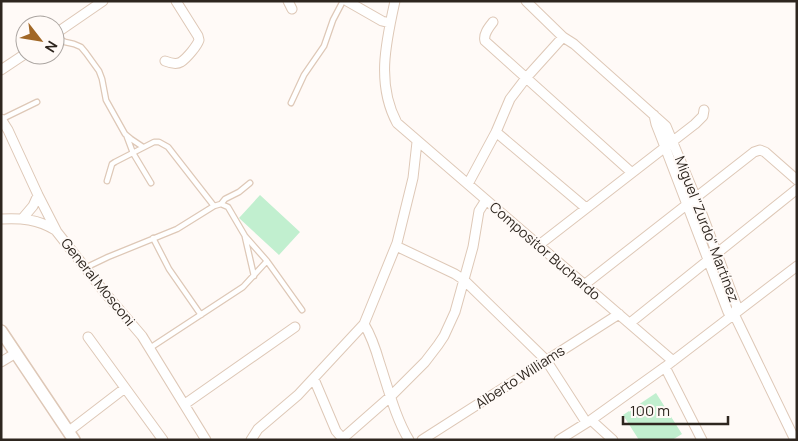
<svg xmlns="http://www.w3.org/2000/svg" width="798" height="441" font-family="Manrope,sans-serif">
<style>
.green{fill:#c1efcf}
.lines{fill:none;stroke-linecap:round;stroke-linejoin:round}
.lane-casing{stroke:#dec8b7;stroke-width:7}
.street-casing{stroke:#dec8b7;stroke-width:11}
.secondary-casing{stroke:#dec8b7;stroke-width:14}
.lane{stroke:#fff;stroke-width:4.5}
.street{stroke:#fff;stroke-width:9}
.secondary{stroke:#fff;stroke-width:11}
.labels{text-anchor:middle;stroke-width:4;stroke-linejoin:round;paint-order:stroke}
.street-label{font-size:14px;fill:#2e261f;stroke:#fffaf7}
</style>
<rect width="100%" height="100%" fill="#fffaf7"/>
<path class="green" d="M260,195L300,232L279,255L239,218Z
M656,393L682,434L672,440H639L623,415Z"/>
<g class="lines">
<defs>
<path id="lane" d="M55,36L65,42L74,44L81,47L86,53L99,71L102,79L106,100L125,134L131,139L143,147
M291,103L304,75L324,46L333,20L343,1
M2,119L37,102
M127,137L133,153L151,183
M107,181L112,164L115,162L154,142H159L168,147L214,206
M221,204L228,207L245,236L267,261L302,310
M245,237L254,276
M153,238L169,269L201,315
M85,268L108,257L177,229L214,206L221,204L225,199L239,192L250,183
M150,348L243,287L267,261"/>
<path id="street" d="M288,1L292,9
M347,1L382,21L390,23
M395,1C386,42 376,84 397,123L673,361
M526,1L563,37L574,44L666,126L696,198L737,307L734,314
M493,22C489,27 483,34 485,41L631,172
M55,34L103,1
M165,61C170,63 176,65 181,62C187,58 197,46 199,40L198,36L176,1
M1,70L25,54
M654,115L656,124L665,147L728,312L734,314
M1,119L8,130L38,195L57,232L106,294L142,336L206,440
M496,132L586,208
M468,184L496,132L510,99L526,78L563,37
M1,219C21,218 38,219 55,230
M22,219L33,206L38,195
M539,245L695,124L703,116L704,110
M396,246L455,274L464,280L546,360L586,422
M584,285L754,152L760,150L765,152L797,180
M734,314L795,440
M630,323L797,189
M364,324C372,337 376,350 380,364C388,388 396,419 409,440
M88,337L163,440
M1,362L16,353
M665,367L702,440
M314,379L336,431L343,439
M185,404L295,327
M591,420L613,440
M69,431L125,388
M251,440L258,429L298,395L364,324L397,243L413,178L417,142
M341,440L391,396L425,362L438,345L444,336L455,312L473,247L479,211L486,200
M422,440L619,314
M559,440L591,420L665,367L797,266"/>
<path id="secondary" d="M1,331L74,440"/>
</defs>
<use href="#lane" class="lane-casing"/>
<use href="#street" class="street-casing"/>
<use href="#secondary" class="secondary-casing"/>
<use href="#lane" class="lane"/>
<use href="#street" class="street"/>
<use href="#secondary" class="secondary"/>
</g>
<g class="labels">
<g class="street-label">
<text transform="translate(707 229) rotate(69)" y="5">Miguel "Zurdo" Martínez</text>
<text transform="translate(545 251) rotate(41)" y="5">Compositor Buchardo</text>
<text transform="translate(98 282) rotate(51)" y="5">General Mosconi</text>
<text transform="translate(520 377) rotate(-33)" y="5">Alberto Williams</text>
</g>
</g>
<rect width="798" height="441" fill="none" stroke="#2e261f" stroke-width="5"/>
<g transform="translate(40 40) rotate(121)"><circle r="24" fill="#fffaf7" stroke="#aba5a1"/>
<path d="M0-4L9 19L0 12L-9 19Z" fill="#a16726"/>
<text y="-8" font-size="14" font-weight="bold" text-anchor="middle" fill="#2e261f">N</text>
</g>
<path d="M623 416v8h105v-8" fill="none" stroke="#2e261f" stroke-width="2.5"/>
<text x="630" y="416" font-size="15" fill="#2e261f" stroke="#fffaf7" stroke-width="4" paint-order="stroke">100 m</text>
</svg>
